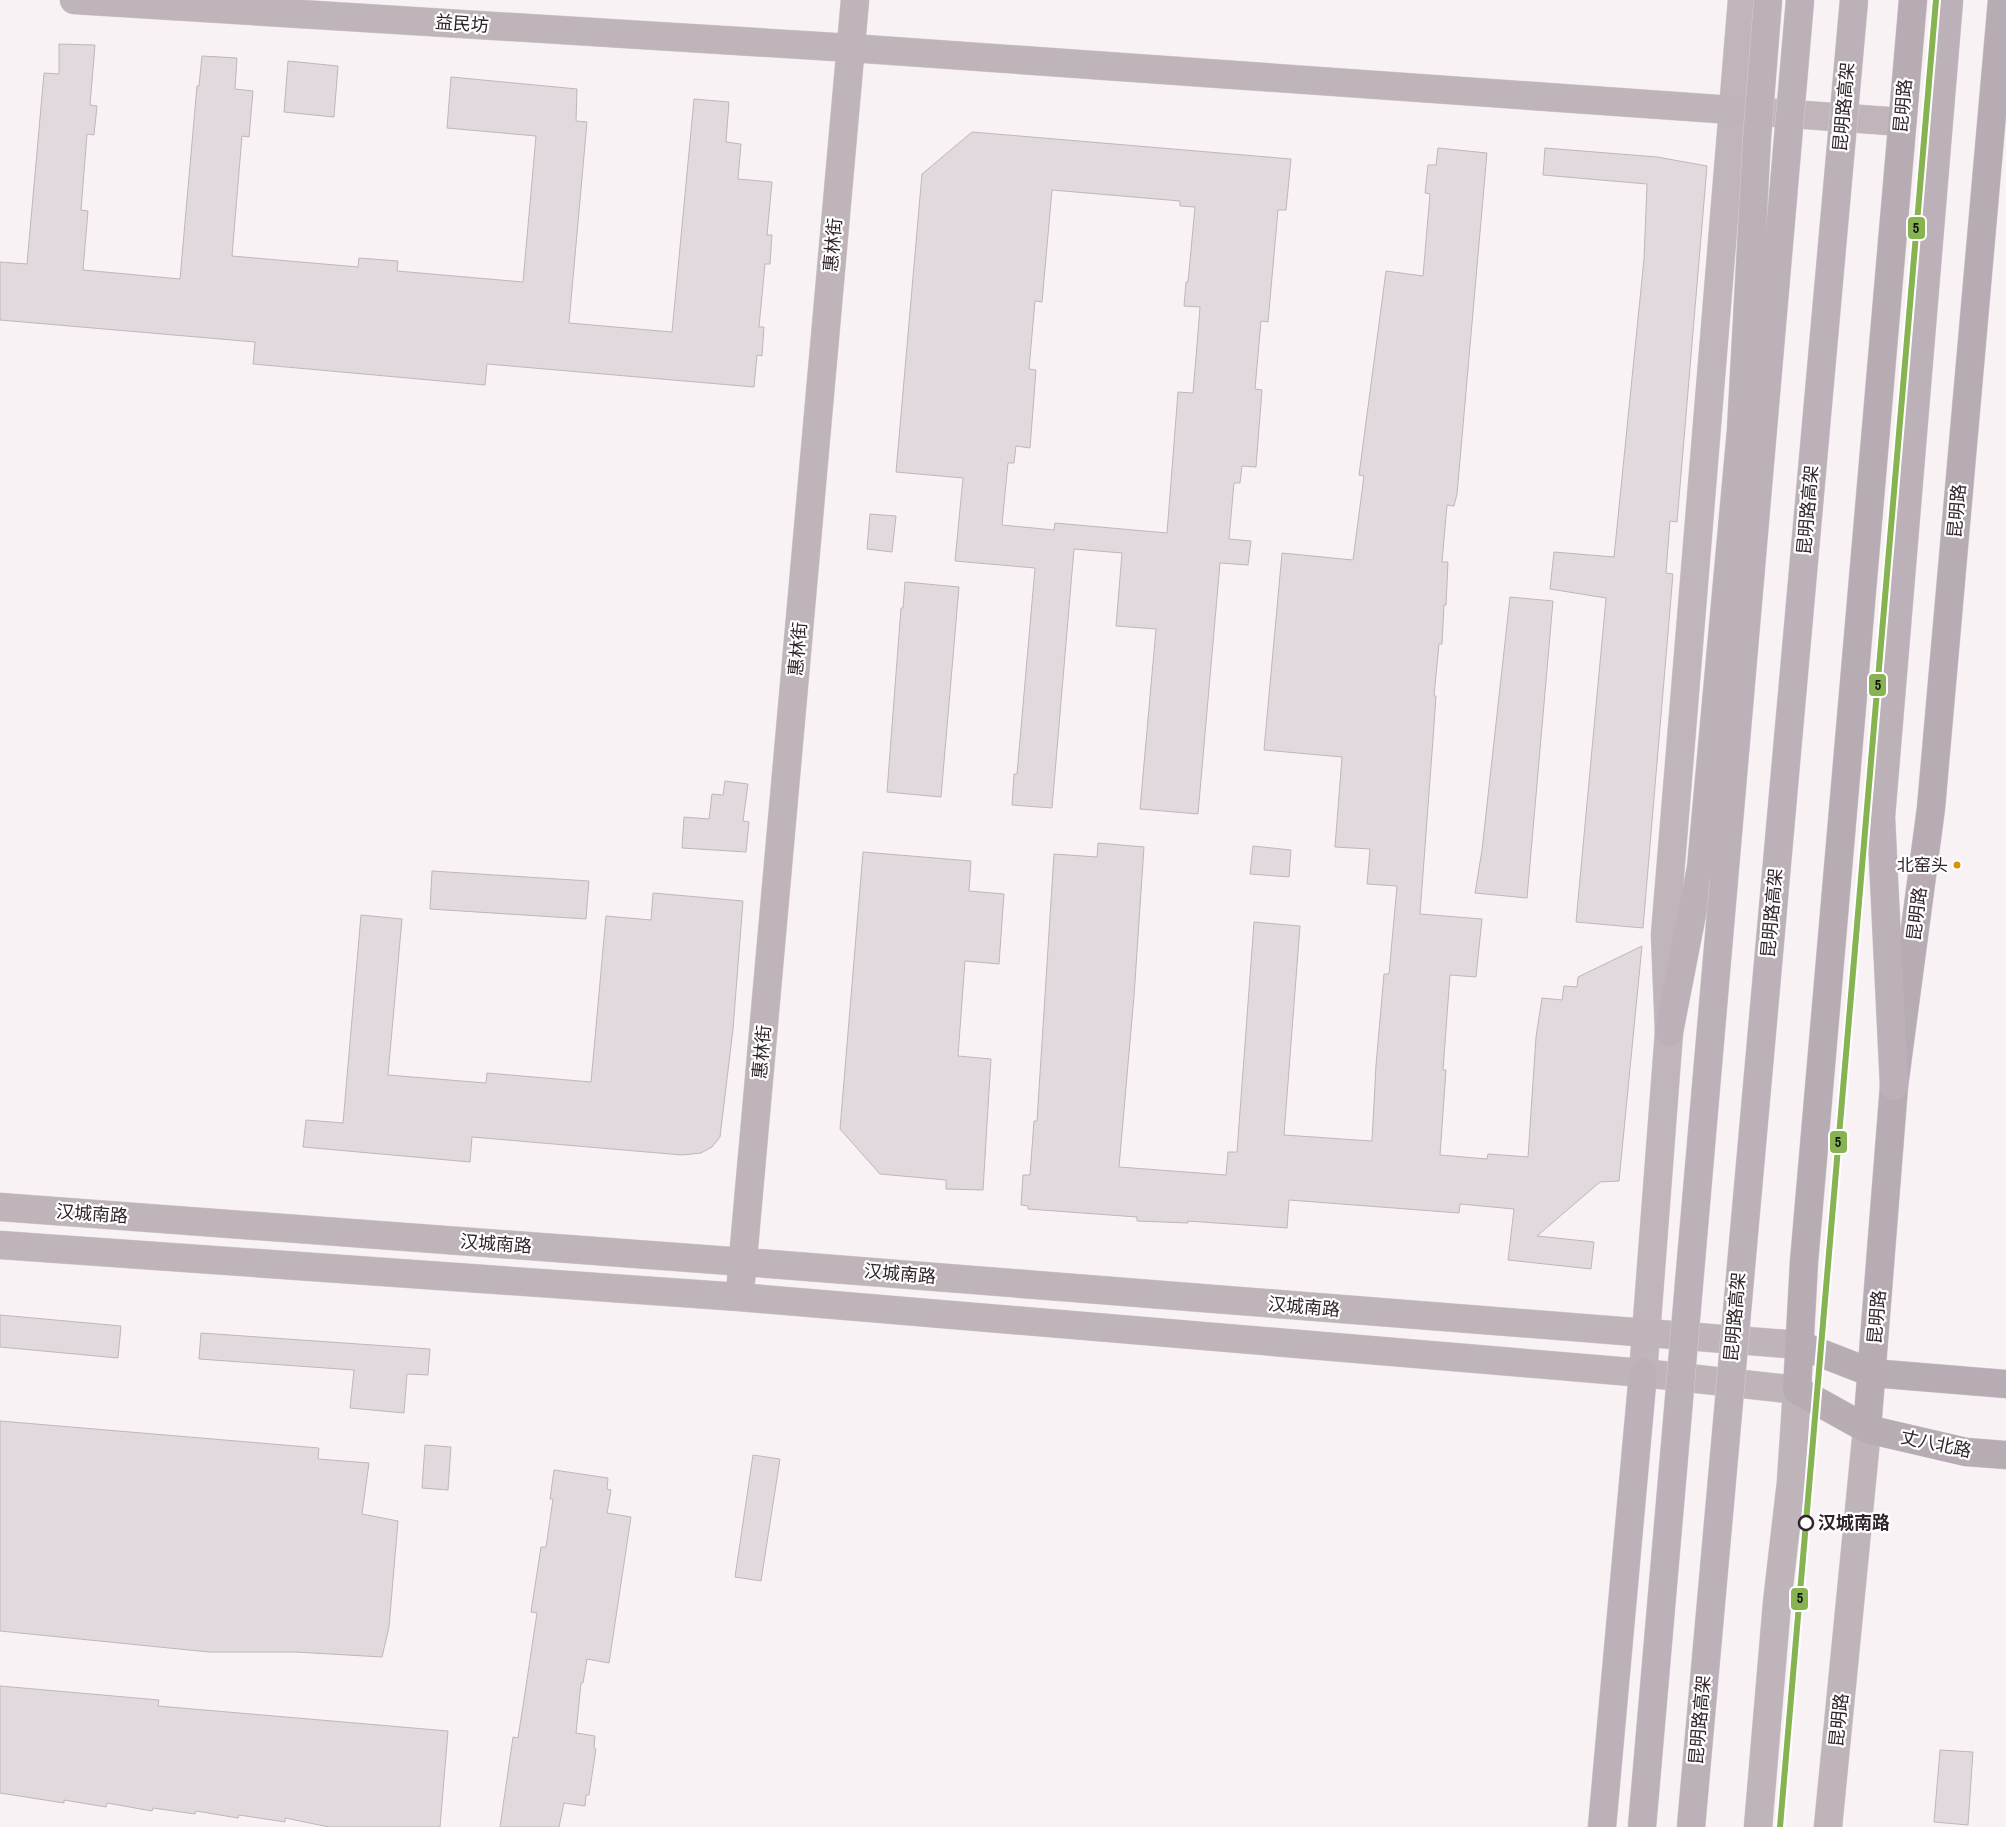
<svg xmlns="http://www.w3.org/2000/svg" width="2006" height="1827" font-family="'Archivo Narrow','Noto Sans SC',sans-serif">
<style>
.building{fill:#e2d9de;stroke:#bfb6bb;fill-rule:evenodd}
.lines{fill:none;stroke-linecap:round;stroke-linejoin:round}
.street-casing{stroke:#d3ced1;stroke-width:29}
.secondary-casing{stroke:#d3ced1;stroke-width:29}
.primary-casing{stroke:#d3ced1;stroke-width:29}
.highway-casing{stroke:#d3ced1;stroke-width:29}
.street{stroke:#c0b5bb;stroke-width:28}
.secondary{stroke:#bfb4ba;stroke-width:28}
.primary{stroke:#b8acb4;stroke-width:28}
.highway{stroke:#bcb1b9;stroke-width:28}
.highway-bridge-casing{stroke:#d3ced1;stroke-width:29;stroke-linecap:butt}
.highway-bridge{stroke:#bcb1b9;stroke-width:28}
.metro-1-casing{stroke:#fff;stroke-width:10}
.metro-1{stroke:#88b352;stroke-width:6}
.bus-dot{fill:#d99206;stroke:#fff;stroke-width:2}
.stop-dot{fill:#fff;stroke:#30232b;stroke-width:2.5}
.labels{text-anchor:middle;stroke-width:4.5;stroke-linejoin:round;paint-order:stroke}
.bus-label{font-size:17px;fill:#30232b;stroke:#fff;text-anchor:end}
.street-label{font-size:18px;fill:#30232b;stroke:#fff}
.stop-label{font-size:18px;font-weight:bold;fill:#30232b;stroke:#fff;text-anchor:start}
.line-badge{stroke:#fff;stroke-width:2}
.pale-badge-label{font-size:14px;text-anchor:middle;font-weight:bold;fill:#111}
</style>
<rect width="100%" height="100%" fill="#f8f2f5"/>
<path class="building" d="M59,44L95,45L90,105L97,106L94,135L87,134L81,210L88,211L83,270L180,279L197,86H199L202,56L237,58L235,89L253,91L249,137L242,136L232,256L358,267L359,258L398,261L397,271L523,282L536,136L447,128L451,77L577,89L576,121L587,122L569,323L672,332L694,99L729,102L726,142L741,144L738,179L772,182L767,235H772L770,264H765L759,327H764L762,356L757,355L754,387L487,364L485,385L253,364L255,342L0,320V262L27,264L44,73L59,74Z
M288,61L338,66L334,117L284,112Z
M972,132L1291,159L1286,210H1278L1268,322L1261,321L1255,389L1262,390L1256,467L1242,466L1240,483H1234L1229,539L1251,541L1248,565L1220,563L1198,814L1140,809L1156,629L1116,626L1122,553L1074,549L1052,808L1012,805L1014,774H1017L1035,568L955,561L963,478L896,472L922,174ZM1052,190L1180,201V206L1195,207L1188,282H1186L1184,306L1200,307L1197,345L1193,393L1178,392L1167,533L1055,523L1054,530L1002,525L1008,463H1014L1016,446L1030,448L1036,370L1029,369L1035,301L1042,302Z
M1438,148L1487,153L1457,494L1454,506L1447,505L1442,562H1448L1446,605H1444L1442,644H1439L1434,696H1436L1433,739L1420,914L1482,919L1476,977L1450,975L1443,1070H1446L1440,1155L1487,1159L1488,1154L1528,1157L1536,1037L1542,998L1562,1000L1564,986L1577,987L1578,977L1642,946L1619,1181L1600,1182L1537,1236L1594,1242L1591,1269L1508,1260L1514,1209L1460,1204L1459,1213L1289,1200L1287,1228L1188,1221V1223L1137,1221V1217L1028,1209V1206L1021,1205L1023,1175H1030L1034,1121H1037L1054,854L1097,857L1098,843L1144,847L1134,996L1119,1167L1226,1175L1228,1152H1237L1254,922L1300,926L1284,1135L1372,1141L1376,1065L1384,974H1389L1397,886L1367,884L1370,849L1335,847L1342,757L1264,750L1282,553L1353,560L1364,476L1359,475L1386,271L1423,276L1430,194L1425,193L1428,165H1436Z
M1545,148L1657,157L1707,166L1677,522L1670,521L1666,573L1673,574L1643,928L1576,922L1606,598L1550,589L1554,552L1614,557L1644,259L1647,184L1543,175Z
M870,514L896,516L892,552L867,549Z
M905,582L959,587L941,797L887,792L901,608H903Z
M1510,597L1553,601L1527,898L1475,893L1482,850Z
M725,781L748,784L743,821L749,822L746,852L682,848L684,817L709,819L712,794L723,795Z
M1253,846L1291,850L1289,877L1250,874Z
M863,852L971,861L969,891L1004,894L999,964L965,961L958,1056L991,1059L983,1190L946,1189V1180L880,1174L840,1129Z
M432,871L589,881L586,919L430,909Z
M653,893L743,901L733,1029L720,1137L712,1147L701,1153L682,1155L472,1137L470,1162L303,1147L306,1120L343,1123L361,915L402,919L388,1075L486,1083L487,1073L591,1082L606,916L651,920Z
M0,1315L121,1326L118,1358L0,1347Z
M201,1333L430,1349L428,1375L407,1374L404,1413L350,1408L354,1370L199,1359Z
M0,1421L319,1448L318,1459L369,1463L362,1514L398,1521L389,1627L382,1657L295,1652H209L0,1631Z
M425,1445L451,1447L448,1490L422,1488Z
M753,1455L780,1459L761,1581L735,1577Z
M554,1470L608,1478L607,1489L611,1490L607,1513L631,1517L609,1663L587,1659L583,1683H581L576,1733L595,1736L594,1748L596,1749L589,1795H586L585,1806L564,1803L559,1827H500L513,1737L518,1738L525,1693L537,1613L531,1612L541,1547H546L553,1499H550Z
M0,1686L159,1700L158,1706L448,1731L440,1827H329L285,1818V1822L239,1815L238,1818L196,1811L195,1814L153,1808L152,1811L107,1803L106,1807L64,1800V1803L0,1793Z
M1940,1750L1973,1752L1968,1825L1934,1822Z"/>
<g class="lines">
<defs>
<path id="street" d="M1736,110L1902,122
M1643,1373L1669,1032L1665,935L1742,0"/>
<path id="secondary" d="M74,0L851,48L1732,110
M0,1207L744,1262L1800,1345
M0,1245L739,1297L1643,1373L1797,1390L1791,1482L1777,1603L1758,1827
M741,1281L855,0
M1828,1827L1867,1429"/>
<path id="primary" d="M1913,0L1804,1262L1797,1390L1867,1429L1966,1452L2006,1455
M1800,1345L1872,1373L2006,1384
M1867,1429L1894,1086L1931,808L2002,0"/>
<path id="highway" d="M1669,1032L1701,868
M1894,1086L1881,817L1949,0
M1602,1827L1643,1373"/>
</defs>
<use href="#street" class="street-casing"/>
<use href="#secondary" class="secondary-casing"/>
<use href="#primary" class="primary-casing"/>
<use href="#highway" class="highway-casing"/>
<use href="#street" class="street"/>
<use href="#secondary" class="secondary"/>
<use href="#primary" class="primary"/>
<use href="#highway" class="highway"/>
<defs>
<path id="highway-bridge" d="M1701,868L1741,430L1757,138L1768,0
M1642,1827L1800,0
M1691,1827L1854,0"/>
</defs>
<use href="#highway-bridge" class="highway-bridge-casing"/>
<use href="#highway-bridge" class="highway-bridge"/>
<defs>
<path id="metro-1" d="M1780,1827L1936,0"/>
</defs>
<use href="#metro-1" class="metro-1-casing"/>
<use href="#metro-1" class="metro-1"/>
</g>
<circle class="bus-dot" cx="1957" cy="865" r="4.5"/>
<circle class="stop-dot" cx="1806" cy="1523" r="7"/>
<g class="labels">
<g class="bus-label">
<text x="1948" y="871">北窑头</text>
</g>
<g class="street-label">
<text transform="translate(462 24) rotate(4)" y="6">益民坊</text>
<text transform="translate(1903 106) rotate(-85)" y="6">昆明路</text>
<text transform="translate(1844 107) rotate(-85)" y="6">昆明路高架</text>
<text transform="translate(833 245) rotate(-85)" y="6">惠林街</text>
<text transform="translate(1808 510) rotate(-85)" y="6">昆明路高架</text>
<text transform="translate(1957 511) rotate(-85)" y="6">昆明路</text>
<text transform="translate(798 649) rotate(-85)" y="6">惠林街</text>
<text transform="translate(1772 913) rotate(-85)" y="6">昆明路高架</text>
<text transform="translate(1917 914) rotate(-83)" y="6">昆明路</text>
<text transform="translate(762 1052) rotate(-85)" y="6">惠林街</text>
<text transform="translate(92 1214) rotate(4)" y="6">汉城南路</text>
<text transform="translate(496 1244) rotate(4)" y="6">汉城南路</text>
<text transform="translate(900 1274) rotate(5)" y="6">汉城南路</text>
<text transform="translate(1304 1307) rotate(5)" y="6">汉城南路</text>
<text transform="translate(1735 1317) rotate(-85)" y="6">昆明路高架</text>
<text transform="translate(1877 1317) rotate(-85)" y="6">昆明路</text>
<text transform="translate(1936 1444) rotate(12)" y="6">丈八北路</text>
<text transform="translate(1700 1720) rotate(-85)" y="6">昆明路高架</text>
<text transform="translate(1839 1720) rotate(-84)" y="6">昆明路</text>
</g>
<g class="stop-label">
<text x="1818" y="1529">汉城南路</text>
</g>
</g>
<g class="line-badge">
<rect x="1907" y="216" width="19" height="24" rx="5" fill="#88b352"/>
<rect x="1868" y="673" width="19" height="24" rx="5" fill="#88b352"/>
<rect x="1829" y="1130" width="19" height="24" rx="5" fill="#88b352"/>
<rect x="1790" y="1587" width="19" height="24" rx="5" fill="#88b352"/>
</g>
<g class="pale-badge-label">
<text x="1916" y="233">5</text>
<text x="1878" y="690">5</text>
<text x="1838" y="1147">5</text>
<text x="1800" y="1603">5</text>
</g>
</svg>
